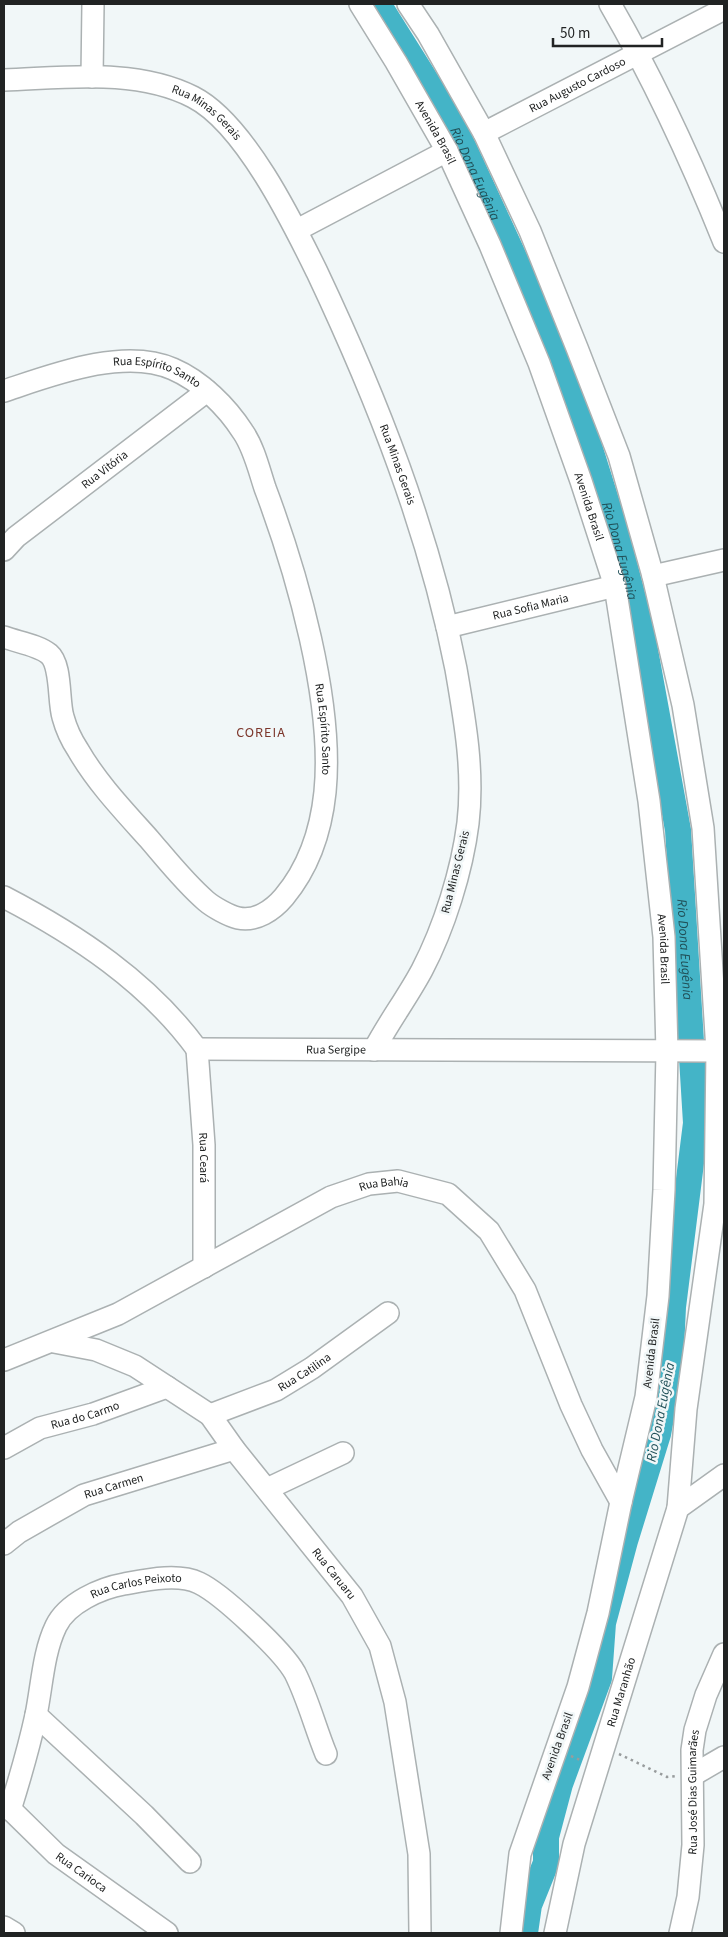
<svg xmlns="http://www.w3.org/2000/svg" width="728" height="1937" font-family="'Source Sans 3',sans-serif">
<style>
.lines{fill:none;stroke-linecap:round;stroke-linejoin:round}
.river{stroke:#44b4c7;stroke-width:26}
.minor-casing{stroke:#abb1b2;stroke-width:24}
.path{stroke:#989c9d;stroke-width:2.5;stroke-dasharray:2.5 4;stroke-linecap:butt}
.minor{stroke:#fff;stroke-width:21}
.labels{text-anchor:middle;stroke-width:5;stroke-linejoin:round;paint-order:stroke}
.street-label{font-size:12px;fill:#212323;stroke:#f1f7f8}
.water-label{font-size:14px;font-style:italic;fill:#205058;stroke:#f1f7f8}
.neighbourhood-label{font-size:14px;letter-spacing:1px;fill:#7d372c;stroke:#f1f7f8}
</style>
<rect width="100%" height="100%" fill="#f1f7f8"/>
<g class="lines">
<path class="river" id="s1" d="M378,4L452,122L564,366L615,529L641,628L678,830L696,1123L673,1307L670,1370L658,1434L625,1541L603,1623L599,1678L560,1784L546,1837V1863L529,1905L525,1933"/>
<defs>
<g id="minor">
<path id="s2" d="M360,4L396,62L447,151L490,245L539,363L581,481L615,586L649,801L664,937L667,1052L664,1190L658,1296L646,1397L621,1502L598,1613L578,1687L520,1854L511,1933"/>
<path d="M408,4L428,34L484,133L530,231L577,348L619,456L653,576L683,705L703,828L717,1051L715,1204L686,1409L678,1508"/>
<path d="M610,4C654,80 691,160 724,242"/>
<path d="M92,77L93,4"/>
<path id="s3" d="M4,80C65,78 136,68 193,97C244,123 292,221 317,272C377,399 429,531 456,669C465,721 474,771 468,823C462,871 444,928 422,970C407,998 388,1023 374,1050"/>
<path id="s4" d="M484,133L724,9"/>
<path d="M297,230L447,151"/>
<path id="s5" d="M4,391C52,375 124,347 173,369C201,381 227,407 243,432C254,448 259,470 265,488C297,573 334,702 325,792C321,831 309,867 284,897C273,910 256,922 238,918C229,916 213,907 206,901C185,883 167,860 149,839C124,811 97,783 78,750C72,741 66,728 63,717C58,701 62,665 49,654C38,645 17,642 4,637"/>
<path id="s6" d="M4,550L16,537L207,391"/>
<path d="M653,576L724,560"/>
<path id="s7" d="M447,627L615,586"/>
<path d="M4,897C77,935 148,982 197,1049"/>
<path id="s8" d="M197,1049L724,1051"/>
<path id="s9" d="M197,1049L204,1145V1267"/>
<path id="s10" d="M54,1342L96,1350L135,1366L210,1415L234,1449L352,1596L380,1646L395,1702L419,1854L420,1933"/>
<path id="s11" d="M4,1360L118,1314L331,1197L369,1184L398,1181L448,1194L489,1231L525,1290L571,1405L592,1450L621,1502"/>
<path id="s12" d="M210,1415L276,1390L312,1368L388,1313"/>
<path id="s13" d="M4,1448L40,1428L93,1414L167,1387"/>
<path d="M267,1489L343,1453"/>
<path id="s14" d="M4,1544L19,1532L84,1495L234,1449"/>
<path d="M36,1715L144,1815L190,1862"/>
<path d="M693,1775L724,1757"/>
<path id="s15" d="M4,1803L56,1854L167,1933"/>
<path id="s16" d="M10,1810C20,1778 29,1747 36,1715C42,1686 43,1653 56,1626C67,1603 101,1588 124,1584C146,1580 178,1573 199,1583C222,1594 283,1651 295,1673C308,1699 315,1727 326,1754"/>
<path d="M4,1927L14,1933"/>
<path id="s17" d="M555,1933L574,1844L678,1508L724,1475"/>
<path id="s18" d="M680,1933L688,1897L693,1845L692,1750L695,1730L706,1695L724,1654"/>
</g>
</defs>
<use href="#minor" class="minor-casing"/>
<path class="path" d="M619,1754L667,1777L676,1776
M571,1756L582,1761"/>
<use href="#minor" class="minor"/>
</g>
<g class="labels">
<g class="street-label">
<text dy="4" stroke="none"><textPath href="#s4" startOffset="105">Rua Augusto Cardoso</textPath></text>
<text dy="4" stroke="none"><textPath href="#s3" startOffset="212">Rua Minas Gerais</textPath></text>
<text dy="4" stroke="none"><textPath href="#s2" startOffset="149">Avenida Brasil</textPath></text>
<text dy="4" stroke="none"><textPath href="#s5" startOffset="159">Rua Espírito Santo</textPath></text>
<text dy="4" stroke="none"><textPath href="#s3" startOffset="618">Rua Minas Gerais</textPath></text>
<text dy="4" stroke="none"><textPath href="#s6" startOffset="129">Rua Vitória</textPath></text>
<text dy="4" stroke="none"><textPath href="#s2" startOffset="554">Avenida Brasil</textPath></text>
<text dy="4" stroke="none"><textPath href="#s7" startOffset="86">Rua Sofia Maria</textPath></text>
<text dy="4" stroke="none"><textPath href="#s5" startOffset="579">Rua Espírito Santo</textPath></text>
<text transform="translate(455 872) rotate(-76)" y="4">Rua Minas Gerais</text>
<text dy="4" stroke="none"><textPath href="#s2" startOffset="1004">Avenida Brasil</textPath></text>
<text dy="4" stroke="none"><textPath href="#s8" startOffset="139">Rua Sergipe</textPath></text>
<text dy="4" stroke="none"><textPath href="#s9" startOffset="109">Rua Ceará</textPath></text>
<text dy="4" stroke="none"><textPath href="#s11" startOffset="421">Rua Bahia</textPath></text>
<text transform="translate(651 1353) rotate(-83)" y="4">Avenida Brasil</text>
<text dy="4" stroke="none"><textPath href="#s12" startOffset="104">Rua Catilina</textPath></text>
<text dy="4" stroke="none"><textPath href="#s13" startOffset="88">Rua do Carmo</textPath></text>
<text dy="4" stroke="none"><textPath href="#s14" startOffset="125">Rua Carmen</textPath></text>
<text dy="4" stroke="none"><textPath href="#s10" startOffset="376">Rua Caruaru</textPath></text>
<text dy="4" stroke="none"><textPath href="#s16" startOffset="284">Rua Carlos Peixoto</textPath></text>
<text dy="4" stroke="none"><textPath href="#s17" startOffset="250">Rua Maranhão</textPath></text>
<text transform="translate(557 1746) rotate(-70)" y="4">Avenida Brasil</text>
<text dy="4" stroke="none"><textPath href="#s18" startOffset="142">Rua José Dias Guimarães</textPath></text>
<text dy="4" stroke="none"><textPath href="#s15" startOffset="104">Rua Carioca</textPath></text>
</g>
<g class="water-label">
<text dy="5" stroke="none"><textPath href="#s1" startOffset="196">Rio Dona Eugênia</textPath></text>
<text dy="5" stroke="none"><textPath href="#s1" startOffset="601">Rio Dona Eugênia</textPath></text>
<text dy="5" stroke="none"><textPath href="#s1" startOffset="1006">Rio Dona Eugênia</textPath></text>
<text transform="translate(660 1412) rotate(-79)" y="5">Rio Dona Eugênia</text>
</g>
<g class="neighbourhood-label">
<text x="261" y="737">COREIA</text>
</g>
</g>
<rect width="728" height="1937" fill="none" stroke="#212323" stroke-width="10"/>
<path d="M553 38v8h109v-8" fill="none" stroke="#212323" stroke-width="2.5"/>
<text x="560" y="38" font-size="15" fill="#212323" stroke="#f1f7f8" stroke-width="4" paint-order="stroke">50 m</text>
</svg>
